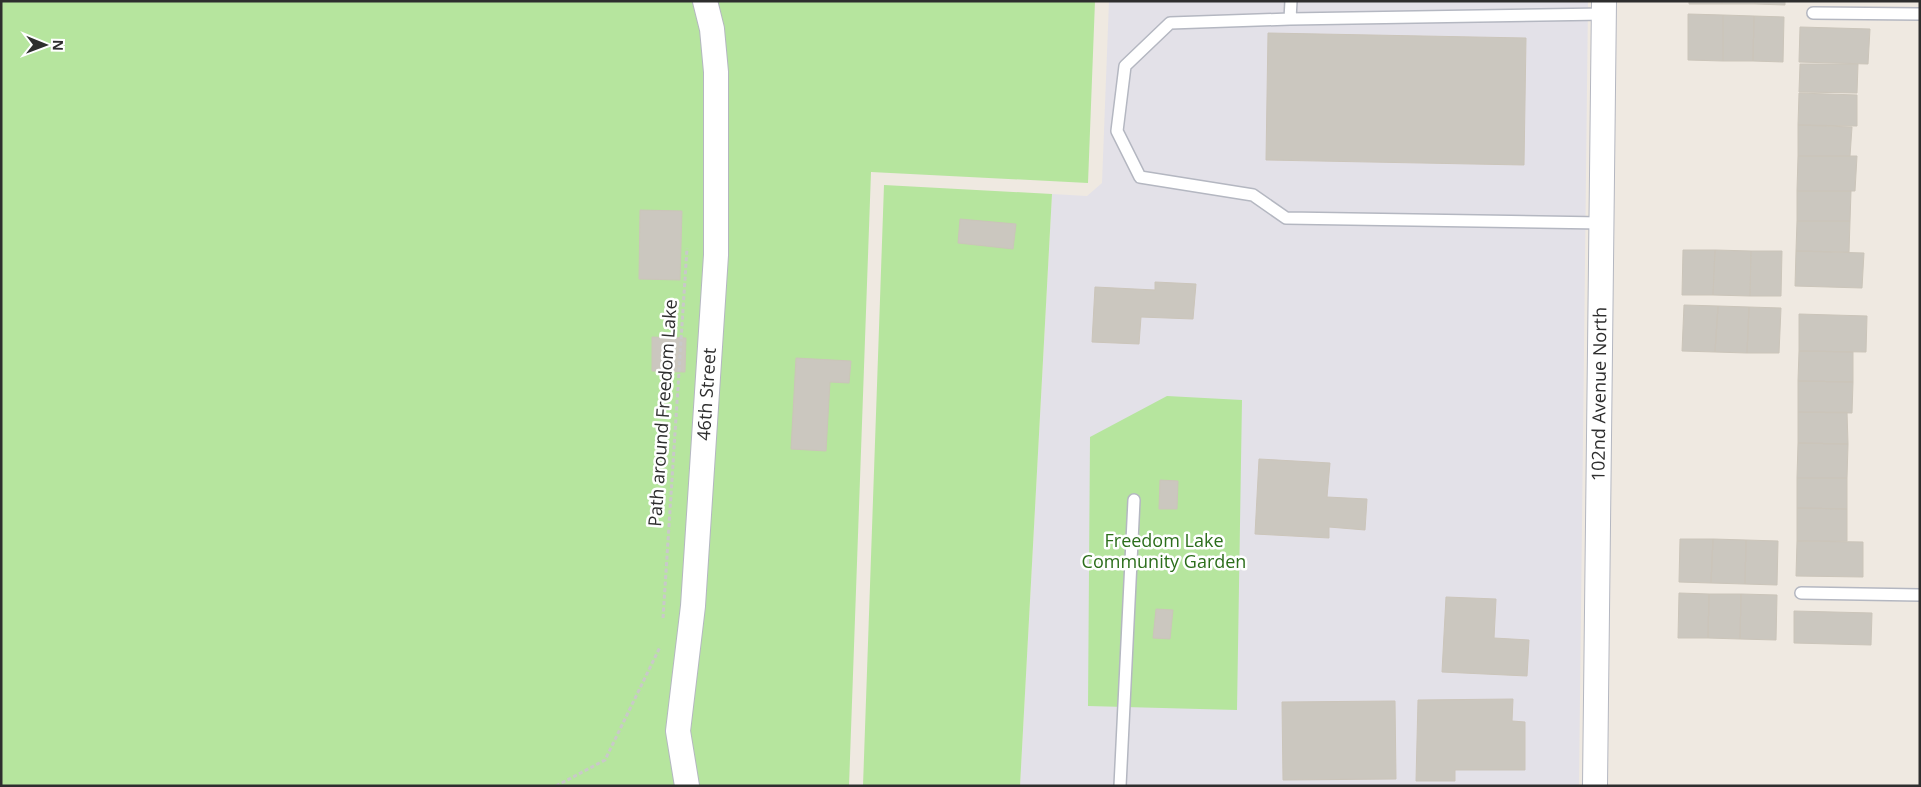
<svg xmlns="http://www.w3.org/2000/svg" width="1921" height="787" font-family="'Open Sans',sans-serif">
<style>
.industrial{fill:#e3e1e8}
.green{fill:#b6e59e}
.building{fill:#cbc7bf;stroke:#cbc5ba}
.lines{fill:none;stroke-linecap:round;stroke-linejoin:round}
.service-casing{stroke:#b4b7c1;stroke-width:14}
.minor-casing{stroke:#b4b7c1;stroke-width:26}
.path{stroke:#c9c9c9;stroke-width:3;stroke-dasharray:4 2.5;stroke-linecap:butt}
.service{stroke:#fff;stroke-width:11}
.minor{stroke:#fff;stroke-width:24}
.labels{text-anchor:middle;stroke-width:5;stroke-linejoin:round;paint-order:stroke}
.street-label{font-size:18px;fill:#2e2e2e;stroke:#fff}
.park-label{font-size:18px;fill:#2c6e1b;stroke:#fff}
</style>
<rect width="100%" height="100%" fill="#efe9e1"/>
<path class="industrial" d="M1109,1H1588L1579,786H1020L1052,194L1087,196L1102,183Z"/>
<path class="green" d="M1,1H1095L1088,183L871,172L849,786H1Z
M884,185L1052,194L1020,786H863Z
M1167,396L1242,400L1237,710L1088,706L1090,437Z"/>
<path class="building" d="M1689,1H1722V4H1689Z
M1722,1H1755V4H1722Z
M1755,1H1785V5L1755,4Z
M1688,14L1723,15V61L1688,60Z
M1723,15L1754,16L1753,61H1723Z
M1754,16L1784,17L1783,62L1753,61Z
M1800,27L1870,29L1868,64L1799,62Z
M1268,33L1526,38L1524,165L1266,160Z
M1800,64H1858L1857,93L1799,92Z
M1799,93L1857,95V126L1798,125Z
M1798,125L1852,127L1850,156H1798Z
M1798,156H1857L1855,191H1797Z
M1797,191H1851L1850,221H1797Z
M640,210L682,211L680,280L639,279Z
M960,219L1016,224L1013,249L958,243Z
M1797,221H1850L1849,252L1796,251Z
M1683,250H1715L1713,295H1682Z
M1715,250L1751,251L1750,296L1713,295Z
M1751,251H1782L1781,296H1750Z
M1796,251L1864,253L1862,288L1795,286Z
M1155,282L1196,284L1193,319L1141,317L1139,344L1092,342L1095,287L1155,290Z
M1684,305L1718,306L1715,352L1682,351Z
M1718,306L1749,307L1747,353L1715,352Z
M1749,307L1781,308L1779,353H1747Z
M1799,314L1867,316L1866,352L1799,351Z
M652,337L686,338L685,372L652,371Z
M1799,351L1853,352V382L1798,381Z
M796,358L851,361L849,383L830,382L826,451L791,449Z
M1798,381L1853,382L1852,413L1798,412Z
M1798,412H1847L1848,444L1798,443Z
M1798,443L1848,444L1847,478H1797Z
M1259,459L1330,463L1327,497L1367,499L1365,530L1329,527V538L1255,534Z
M1797,478H1847V509L1797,508Z
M1160,480L1178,481L1177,509H1159Z
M1797,508L1847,509V541H1797Z
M1680,539H1713L1711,583L1679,582Z
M1713,539L1746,540L1745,584L1711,583Z
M1746,540L1778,541L1777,585L1745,584Z
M1797,541L1863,542V577L1796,576Z
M1679,593L1709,594L1708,638H1678Z
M1709,594H1741L1740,639L1708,638Z
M1741,594L1777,595L1776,640L1740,639Z
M1446,597L1496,599L1494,638L1529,640L1527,676L1442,672Z
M1156,609L1173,610L1170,639L1153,638Z
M1794,611L1872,613L1871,645L1794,643Z
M1513,699L1512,721L1525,722V770H1455V781H1416L1418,700Z
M1395,701L1396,779L1283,780L1282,702Z"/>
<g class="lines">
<defs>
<path id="service" d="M1291,1L1290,19L1604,14
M1813,13L1920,14
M1290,19L1170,23L1125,66L1117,131L1140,177L1253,195L1286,218L1601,223
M1801,593L1920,595
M1120,786L1134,500"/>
<g id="minor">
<path id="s1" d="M687,786L678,731L693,606L716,255V72L712,29L705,1"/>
<path id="s2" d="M1595,786L1604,1"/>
</g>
</defs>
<use href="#service" class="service-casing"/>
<use href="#minor" class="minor-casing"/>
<path class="path" d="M663,618L687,248
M556,786L605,760L660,647"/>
<use href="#service" class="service"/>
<use href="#minor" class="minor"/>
</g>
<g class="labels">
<g class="street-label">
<text dy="6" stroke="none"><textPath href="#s2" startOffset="392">102nd Avenue North</textPath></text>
<text dy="6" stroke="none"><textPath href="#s1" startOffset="394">46th Street</textPath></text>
<text transform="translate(663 413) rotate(-86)" y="6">Path around Freedom Lake</text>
</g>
<g class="park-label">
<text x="1164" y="547">Freedom Lake<tspan x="1164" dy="21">Community Garden</tspan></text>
</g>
</g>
<rect width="1921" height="787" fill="none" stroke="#2e2e2e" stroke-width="5"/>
<g transform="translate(45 45) rotate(91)" stroke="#ffffff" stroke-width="4" paint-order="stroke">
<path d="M0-4L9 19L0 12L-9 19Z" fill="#2e2e2e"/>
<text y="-8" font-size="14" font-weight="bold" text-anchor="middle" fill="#2e2e2e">N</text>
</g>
</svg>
